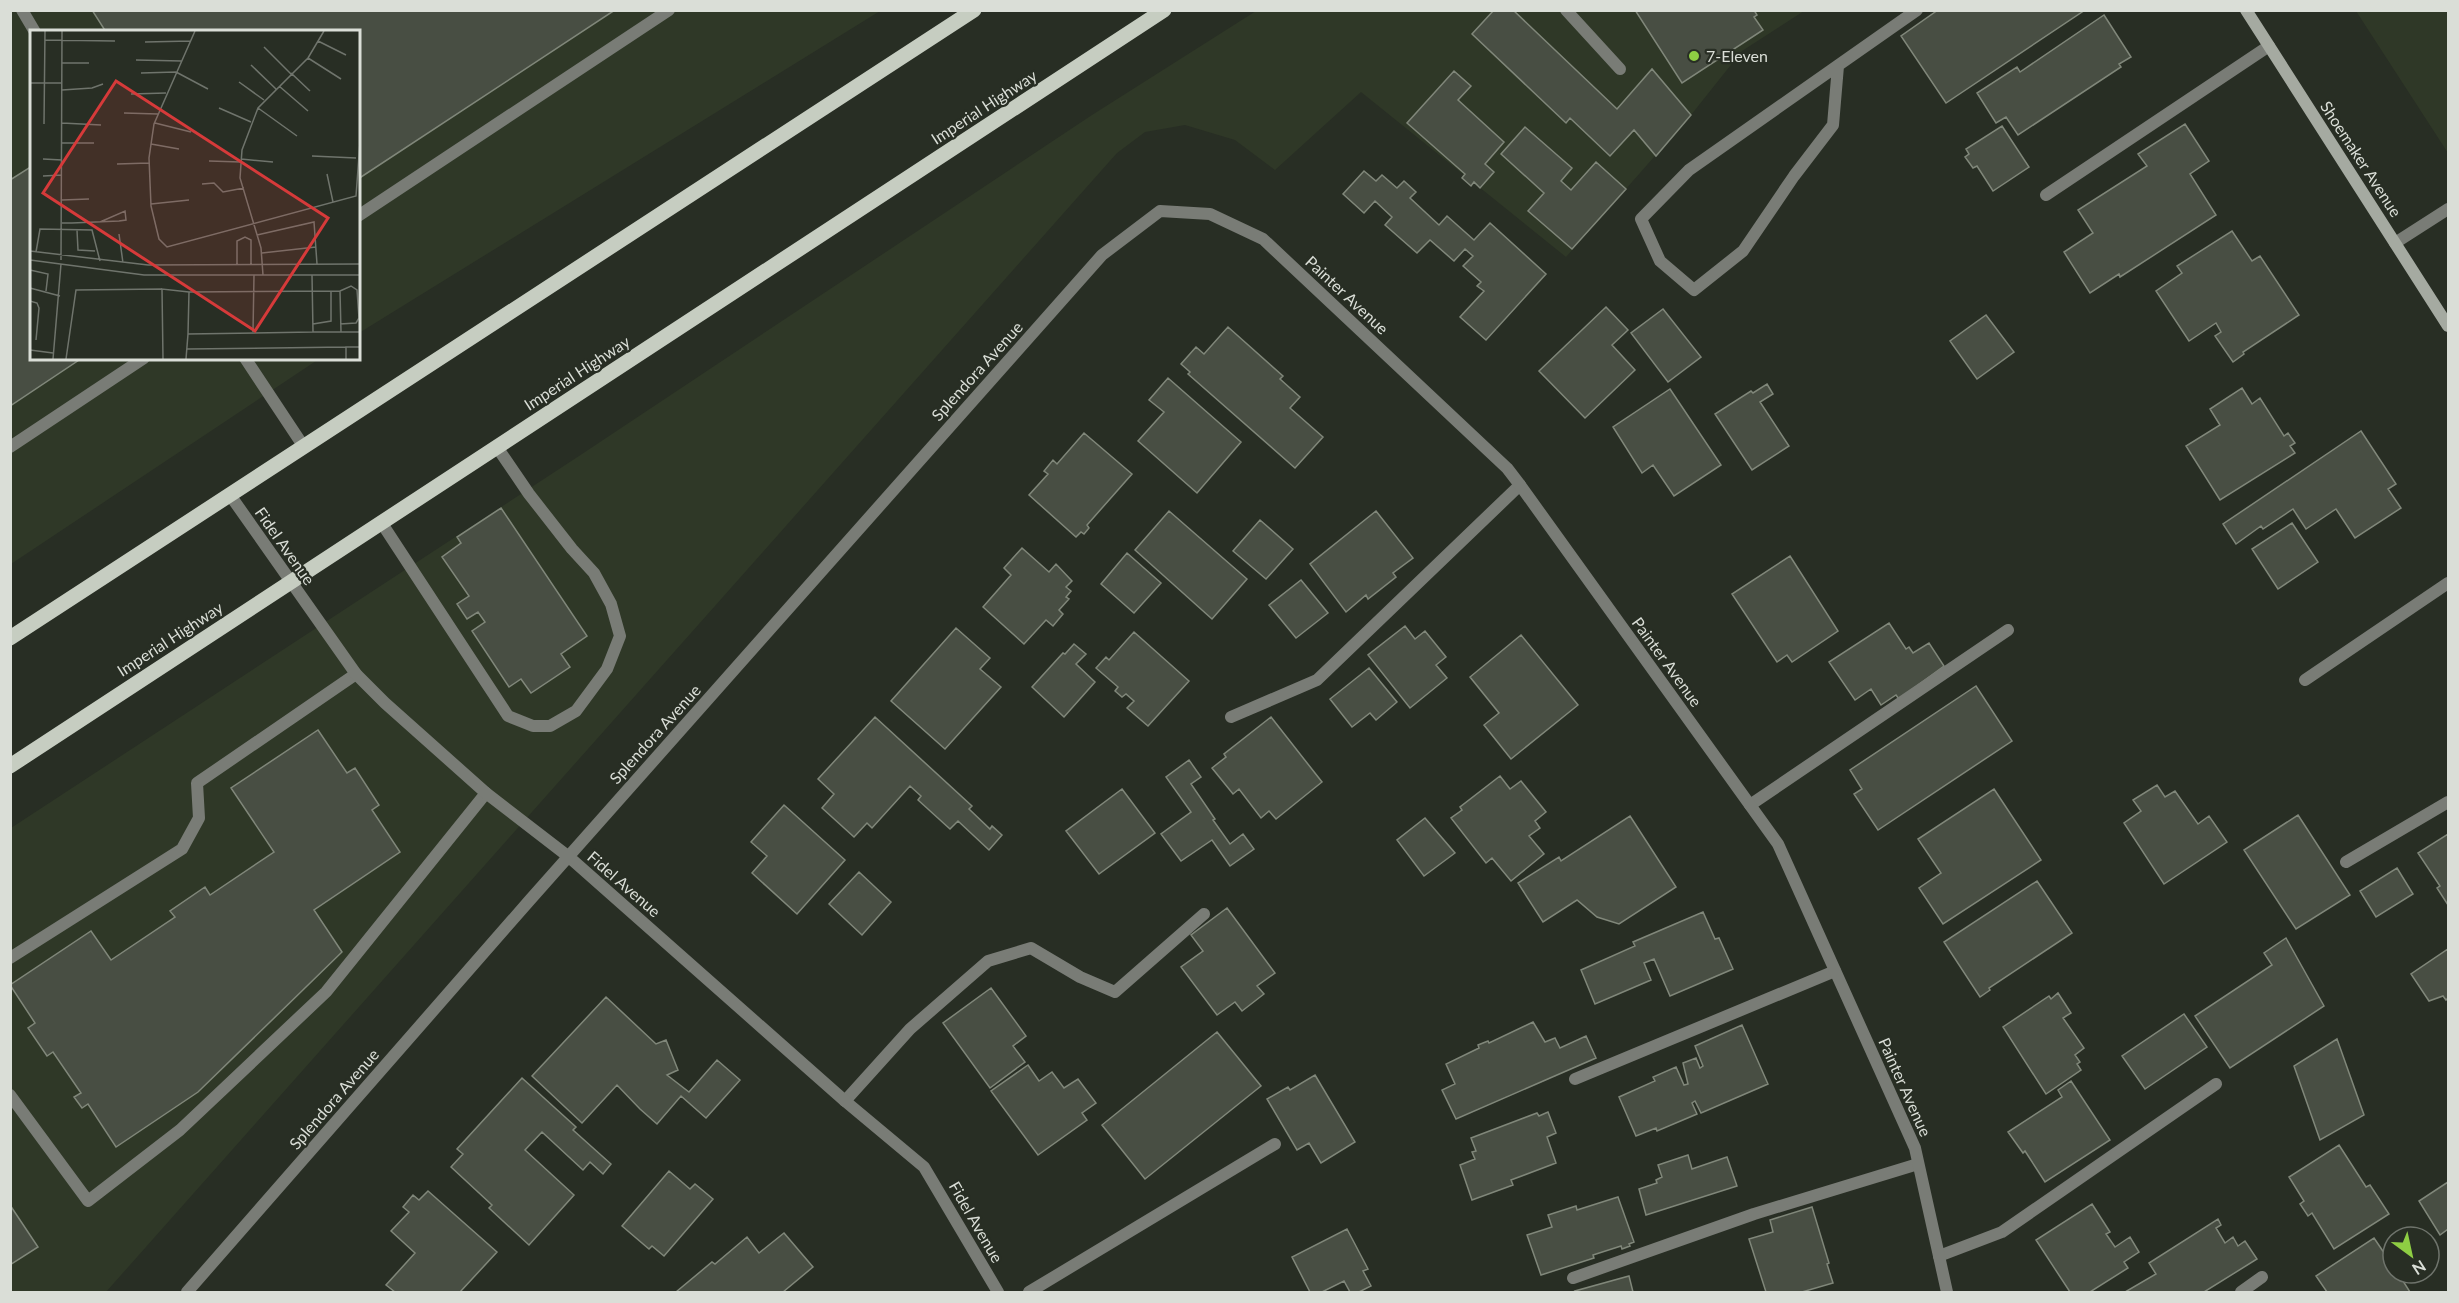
<svg xmlns="http://www.w3.org/2000/svg" width="2459" height="1303" font-family="Lato,sans-serif">
<style>
.built{fill:#2f3827}
.building{fill:#484e43;stroke:#80877a;stroke-width:1.5}
.lines{fill:none;stroke-linecap:round;stroke-linejoin:round}
.service{stroke:#797c76;stroke-width:12}
.minor{stroke:#797c76;stroke-width:12}
.secondary{stroke:#a5aaa1;stroke-width:12}
.primary{stroke:#c6cdc1;stroke-width:15}
.poi-dot{fill:#8ecd43;stroke:#282e24;stroke-width:2}
.labels{text-anchor:middle;stroke-width:4.5;stroke-linejoin:round;paint-order:stroke}
.poi-label{font-size:16px;fill:#daded7;stroke:#282e24;text-anchor:start}
.street-label{font-size:16px;fill:#daded7;stroke:#282e24}
.inset-road{fill:none;stroke:#6f746c;stroke-width:1.5}
.view{fill:#d63a3a;fill-opacity:0.15;stroke:#d63a3a;stroke-width:3}
.inset-edge{fill:none;stroke:#daded7;stroke-width:3}
</style>
<rect width="100%" height="100%" fill="#282e24"/>
<path class="built" d="M11,11H880L359,333L358,32H32V358L319,359L11,564Z
M1256,11H1804L1742,51L1691,115L1566,257L1361,92L1275,170L1235,140L1185,125L1145,132L1117,153L1085,189L106,1292H11V828L579,456L1092,115Z
M2356,11H2448V153Z"/>
<path class="building" d="M92,10H615L358,179V32H106Z
M1494,10H1513L1617,109L1652,69L1691,115L1656,156L1634,130L1610,156L1570,118L1566,123L1472,34Z
M1635,10H1754L1757,15L1754,17L1763,30L1682,83Z
M1938,10H2085L1946,103L1901,36Z
M2104,15L2131,57L2119,64L2121,67L2018,135L2006,117L1996,123L1977,93L2017,67L2020,72Z
M1454,71L1471,86L1458,100L1504,142L1485,164L1494,172L1480,188L1474,182L1471,186L1462,178L1465,174L1407,123Z
M2185,124L2209,161L2190,174L2216,215L2120,277L2119,274L2090,293L2064,252L2093,233L2078,210L2147,166L2138,154Z
M2002,126L2029,167L1993,191L1977,166L1973,168L1965,157L1969,154L1966,149Z
M1525,127L1572,168L1561,181L1571,190L1596,162L1626,189L1572,249L1528,211L1544,193L1501,154Z
M32,166V358H82L10,406V180Z
M1364,171L1376,181L1382,175L1397,188L1404,181L1416,192L1410,198L1439,225L1447,216L1474,240L1490,223L1546,274L1486,340L1460,317L1484,291L1477,286L1481,282L1463,266L1473,256L1465,249L1454,261L1430,240L1417,253L1385,225L1392,217L1375,201L1364,213L1343,194Z
M2232,231L2252,261L2260,256L2299,315L2243,352L2244,354L2233,362L2215,336L2221,332L2216,323L2189,341L2156,291L2182,273L2177,266Z
M1606,307L1628,330L1612,345L1635,370L1585,418L1539,371Z
M1663,309L1701,357L1668,382L1631,333Z
M1986,315L2014,352L1977,379L1950,341Z
M1228,327L1283,376L1280,379L1300,397L1290,408L1323,437L1295,468L1188,374L1190,372L1181,364L1196,347L1204,354Z
M1168,378L1241,442L1197,493L1138,441L1164,412L1149,400Z
M1767,384L1773,394L1760,402L1789,446L1752,470L1715,414L1751,391L1753,393Z
M2242,388L2252,404L2260,398L2284,436L2288,433L2295,443L2290,446L2295,453L2220,500L2186,446L2220,425L2210,409Z
M1670,389L1721,465L1674,496L1653,465L1642,473L1613,427Z
M2361,431L2396,484L2388,489L2401,508L2355,538L2336,509L2306,529L2293,509L2263,529L2261,526L2236,544L2223,524Z
M1084,433L1132,474L1087,525L1089,528L1084,534L1081,532L1076,537L1029,495L1048,474L1044,471L1053,460L1057,464Z
M501,508L587,636L561,654L570,667L531,693L521,679L509,687L472,631L485,622L478,612L467,619L457,604L469,596L442,557L461,543L457,537Z
M1169,511L1247,579L1212,619L1135,550Z
M1376,511L1413,558L1393,573L1396,577L1368,599L1366,595L1346,612L1310,564Z
M1260,520L1293,549L1266,579L1233,551Z
M2292,523L2318,562L2278,589L2252,549Z
M1022,548L1049,572L1056,564L1072,581L1066,587L1071,591L1066,597L1069,599L1059,610L1063,614L1053,626L1046,620L1024,644L983,607L1011,575L1004,568Z
M1127,553L1161,583L1134,613L1101,584Z
M1790,556L1838,631L1792,662L1787,655L1777,662L1732,594Z
M1301,580L1328,613L1296,638L1269,605Z
M1889,623L1906,649L1909,647L1913,653L1929,643L1944,666L1899,699L1896,695L1881,705L1871,689L1855,700L1829,662Z
M1405,626L1415,639L1425,631L1446,657L1436,665L1447,678L1410,708L1368,655Z
M956,628L990,658L980,669L1001,687L945,749L891,701Z
M1134,632L1189,681L1148,726L1127,708L1134,701L1126,694L1122,697L1115,691L1118,687L1096,668L1106,657L1109,660Z
M1521,635L1578,705L1511,759L1484,725L1499,713L1470,677Z
M1074,644L1086,654L1076,664L1095,682L1064,717L1032,687L1063,653L1065,654Z
M1369,668L1397,702L1376,720L1370,713L1352,727L1330,699Z
M1976,686L2012,741L1878,830L1854,794L1862,789L1850,770Z
M875,717L972,806L969,809L990,829L992,826L1002,835L989,850L958,821L950,829L918,800L921,796L910,786L872,828L867,823L854,837L822,808L834,794L818,779Z
M1271,717L1322,782L1276,819L1269,811L1261,818L1239,789L1233,794L1212,768L1226,757L1224,754Z
M318,730L347,773L355,768L379,805L372,810L400,852L314,910L342,952L198,1092L116,1147L88,1104L82,1108L74,1097L81,1093L53,1052L47,1056L28,1028L35,1023L10,985L91,931L111,960L175,917L170,911L205,887L210,895L274,852L231,788Z
M1189,760L1201,777L1191,784L1215,819L1213,820L1230,844L1243,834L1254,849L1230,866L1212,840L1181,861L1161,834L1191,812L1166,777Z
M1500,776L1510,789L1521,781L1546,812L1535,821L1540,828L1529,836L1544,854L1511,881L1492,858L1486,863L1451,818L1462,810L1460,807Z
M2157,785L2165,797L2175,791L2198,824L2209,816L2227,842L2164,884L2124,823L2141,811L2133,800Z
M1122,789L1155,833L1099,874L1066,831Z
M1994,789L2041,860L1943,924L1919,888L1941,873L1918,839Z
M784,805L845,860L797,914L752,873L767,856L751,842Z
M2298,815L2350,895L2296,929L2244,850Z
M1630,816L1676,887L1619,924L1597,917L1577,900L1543,922L1518,883L1559,857L1561,861Z
M1425,818L1455,853L1424,876L1397,840Z
M2448,834V905L2437,888L2440,886L2418,853Z
M2397,868L2413,894L2376,917L2360,891Z
M859,872L891,902L862,935L829,904Z
M2037,881L2072,933L1989,988L1990,990L1980,997L1944,942Z
M1227,908L1275,973L1257,986L1264,994L1242,1011L1235,1002L1217,1015L1181,967L1203,951L1191,935Z
M1703,912L1715,939L1719,938L1733,969L1670,996L1654,959L1644,963L1651,980L1595,1004L1581,970L1635,946L1633,942Z
M2286,938L2324,1006L2230,1068L2195,1016L2272,965L2264,953Z
M2448,949V998L2446,1000L2443,996L2429,1001L2411,974Z
M991,988L1026,1036L1013,1046L1025,1062L990,1088L943,1023Z
M2058,993L2071,1013L2063,1018L2084,1048L2075,1055L2080,1062L2077,1064L2081,1070L2046,1094L2003,1027L2049,996L2051,999Z
M606,997L656,1044L666,1040L678,1070L667,1075L689,1092L717,1060L740,1080L706,1118L681,1096L657,1124L640,1109L617,1085L582,1123L532,1076Z
M2184,1014L2207,1047L2145,1089L2122,1056Z
M1533,1022L1545,1042L1555,1038L1560,1048L1586,1036L1596,1058L1456,1119L1442,1090L1455,1084L1446,1064L1479,1048L1478,1045L1488,1041L1489,1043Z
M1742,1025L1768,1084L1701,1113L1695,1101L1692,1103L1697,1114L1657,1131L1656,1128L1636,1136L1619,1097L1655,1081L1653,1077L1676,1067L1684,1085L1688,1084L1683,1063L1696,1058L1700,1068L1703,1066L1695,1046Z
M1217,1032L1261,1086L1145,1179L1102,1125Z
M2337,1039L2364,1115L2320,1140L2294,1066Z
M1028,1065L1039,1081L1052,1072L1064,1088L1078,1079L1096,1103L1082,1113L1087,1120L1038,1155L991,1091Z
M1315,1075L1355,1142L1321,1163L1309,1143L1297,1150L1267,1099L1288,1087L1290,1090Z
M522,1078L576,1127L573,1130L611,1164L603,1174L590,1162L583,1170L542,1132L525,1150L574,1195L529,1245L489,1208L492,1205L451,1167L463,1154L457,1149Z
M2071,1081L2110,1140L2045,1182L2025,1151L2023,1153L2008,1132L2062,1097L2058,1090Z
M1548,1112L1556,1133L1547,1137L1556,1163L1511,1180L1513,1185L1472,1200L1460,1165L1475,1159L1472,1152L1476,1151L1471,1138L1537,1113L1539,1116Z
M2339,1145L2366,1187L2370,1185L2389,1214L2334,1249L2312,1213L2308,1216L2300,1204L2304,1201L2289,1177Z
M1688,1155L1692,1169L1727,1157L1737,1186L1646,1215L1639,1189L1657,1183L1656,1180L1662,1177L1658,1165Z
M669,1171L690,1189L695,1184L713,1199L664,1256L652,1246L649,1249L622,1226Z
M2448,1182V1229L2440,1235L2419,1201Z
M428,1191L497,1252L460,1292H395L386,1285L415,1253L391,1231L409,1212L403,1207L413,1195L419,1200Z
M1618,1197L1634,1242L1629,1244L1630,1246L1622,1249L1621,1246L1593,1255L1594,1258L1541,1275L1527,1235L1552,1227L1548,1215L1576,1206L1577,1210Z
M2092,1204L2110,1232L2106,1234L2115,1247L2130,1237L2139,1252L2124,1262L2128,1268L2090,1292H2070L2036,1240Z
M10,1205L38,1247L10,1265Z
M1812,1207L1829,1263L1827,1264L1833,1283L1802,1292H1766L1749,1239L1773,1232L1770,1220Z
M2218,1219L2221,1225L2216,1228L2225,1243L2233,1237L2238,1246L2245,1241L2257,1259L2204,1292H2125L2156,1274L2149,1263Z
M1347,1229L1368,1269L1363,1271L1371,1286L1359,1292H1350L1344,1281L1322,1292H1310L1292,1257Z
M784,1233L813,1267L783,1292H676L712,1262L715,1264L747,1237L759,1253Z
M2374,1238L2393,1266V1273H2398L2410,1292H2327L2316,1276Z
M1629,1276L1633,1292H1576L1575,1291Z"/>
<g class="lines">
<path class="service" d="M22,10L35,32
M1566,10L1620,69
M1838,66L1833,125L1794,176L1743,251L1694,290L1660,261L1641,219L1689,170L1917,10
M2046,195L2269,46
M358,216L669,10
M2395,243L2448,209
M245,358L304,447
M10,447L144,358
M381,522L508,716L533,726H550L576,711L607,669L620,636L611,604L594,573L572,549L529,494L497,447
M2305,680L2448,583
M1231,717L1317,680L1520,485
M1750,805L2008,630
M2346,862L2448,802
M10,958L182,849L199,818L197,783L356,674
M1575,1079L1835,971
M10,1095L88,1201L180,1130L326,992L486,793
M845,1101L910,1029L988,961L1031,948L1080,977L1115,992L1204,914
M1939,1256L2002,1232L2216,1084
M1573,1278L1754,1214L1918,1164
M1029,1292L1275,1144
M2241,1292L2262,1277"/>
<path class="minor" d="M230,495L356,674L385,703L486,793L569,857L845,1101L924,1167L998,1292
M187,1292L529,901L1102,255L1160,211L1210,214L1263,239L1507,468L1520,485L1778,844L1915,1148L1947,1292"/>
<path class="secondary" d="M2246,10L2448,326"/>
<path class="primary" d="M10,638L974,10
M10,766L1164,10"/>
</g>
<circle class="poi-dot" cx="1694" cy="56" r="6"/>
<g class="labels">
<g class="poi-label">
<text x="1706" y="62">7-Eleven</text>
</g>
<g class="street-label">
<text transform="translate(984 107) rotate(-33)" y="6">Imperial Highway</text>
<text transform="translate(2361 159) rotate(57)" y="6">Shoemaker Avenue</text>
<text transform="translate(1347 295) rotate(43)" y="6">Painter Avenue</text>
<text transform="translate(977 371) rotate(-48)" y="6">Splendora Avenue</text>
<text transform="translate(577 373) rotate(-33)" y="6">Imperial Highway</text>
<text transform="translate(285 546) rotate(55)" y="6">Fidel Avenue</text>
<text transform="translate(170 639) rotate(-33)" y="6">Imperial Highway</text>
<text transform="translate(1667 662) rotate(54)" y="6">Painter Avenue</text>
<text transform="translate(655 734) rotate(-48)" y="6">Splendora Avenue</text>
<text transform="translate(624 884) rotate(41)" y="6">Fidel Avenue</text>
<text transform="translate(1905 1087) rotate(66)" y="6">Painter Avenue</text>
<text transform="translate(334 1099) rotate(-49)" y="6">Splendora Avenue</text>
<text transform="translate(976 1222) rotate(60)" y="6">Fidel Avenue</text>
</g>
</g>
<g transform="translate(30 30)">
<rect width="330" height="330" fill="#282e24"/>
<path class="inset-road" d="M165,1L124,94L119,128L121,176L129,209L137,217L326,166L330,112M15,10L85,11M288,11L316,25M115,12L161,11M234,17L261,44M278,28L311,49M106,30L152,31M32,33H59M221,35L246,59M146,42L178,59M111,43L146,42M261,43L280,61M209,52L234,70M0,53H32M249,56L278,81M32,60L62,58L73,54M101,64L136,63M189,78L221,92M228,78L267,106M94,83L128,84M32,93L71,95M125,93L161,102M14,94L15,1M32,113H64M121,114L149,119M282,126L326,128M13,129L32,130M211,129L243,132M179,131L211,132M87,134L119,133M297,144L303,172M13,146L32,145M172,154L184,153L193,162L214,158M32,170L59,169M121,174L159,170M32,193H42L89,191L96,190L95,181L70,192M47,200L48,220L65,221M89,204L93,233M227,205L284,192L287,234M0,221L118,235L330,234M6,222L10,199L62,200L70,231M232,223L286,217M0,230L114,245H330M31,230L32,1M207,234V211L215,207L221,210V234M0,240L18,244L16,261M233,245L231,218L210,148L212,120L228,78L278,28L294,1M282,245L283,302H330M0,258L30,266M310,261L321,256L327,260L329,288L326,293L310,294M0,271L7,273L9,278L6,310M283,294L301,291V261M223,302L224,245M158,304L159,262M157,319L316,317M0,320L23,323M23,329L31,234M36,329L46,260L132,259M133,329L132,259L159,262L310,261L311,302M156,329L158,304L283,302M316,329V317H330"/>
<path class="view" d="M86,51L298,188L225,301L13,163Z"/>
<rect width="330" height="330" class="inset-edge"/>
</g>
<rect width="2459" height="1303" fill="none" stroke="#daded7" stroke-width="24"/>
<g transform="translate(2411 1255) rotate(147)"><circle r="28" fill="#282e24" stroke="#6f746c" stroke-width="1.5"/>
<path d="M0-4.5L10 22L0 15L-10 22Z" fill="#8ecd43"/>
<text y="-9" font-size="16" font-weight="bold" text-anchor="middle" fill="#daded7">N</text>
</g>
</svg>
